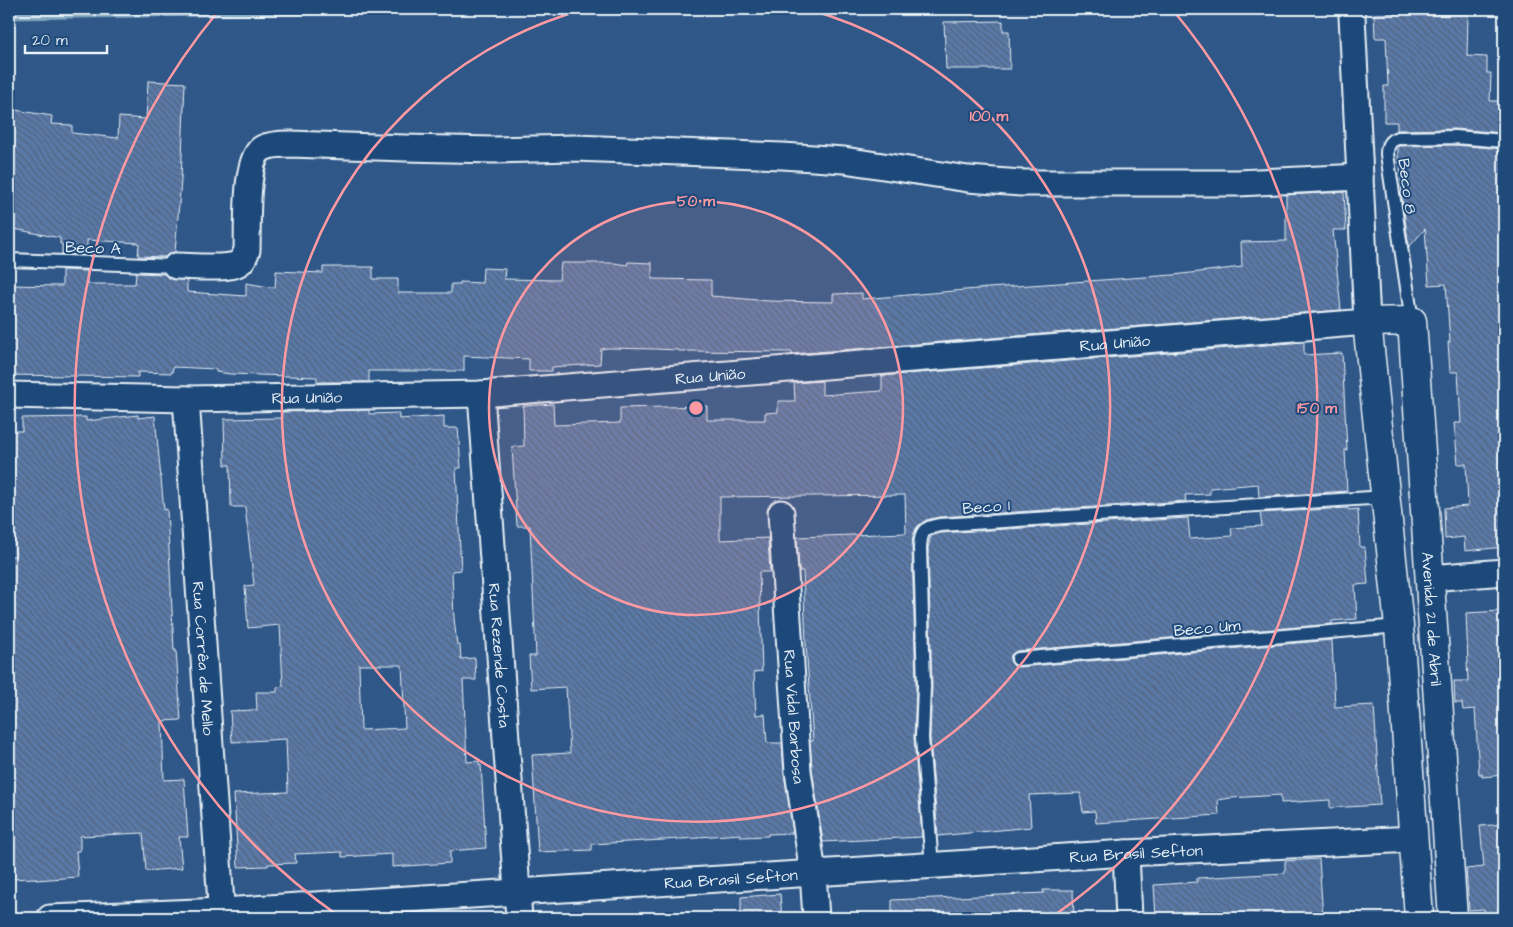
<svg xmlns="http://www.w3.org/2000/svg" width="1513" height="927" font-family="'Architects Daughter',sans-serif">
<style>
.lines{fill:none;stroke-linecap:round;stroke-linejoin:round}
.stream{stroke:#83a8c0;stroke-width:9}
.building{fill:url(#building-back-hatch);stroke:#e8f1f8;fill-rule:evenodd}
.service-casing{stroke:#e8f1f8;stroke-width:16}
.minor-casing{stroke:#e8f1f8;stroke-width:29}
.tertiary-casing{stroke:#e8f1f8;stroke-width:31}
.service{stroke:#1f4a7a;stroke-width:12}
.minor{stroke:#1f4a7a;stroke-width:25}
.tertiary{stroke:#1f4a7a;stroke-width:28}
.ring{fill:none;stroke:#ff9aa2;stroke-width:2.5}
.labels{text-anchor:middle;stroke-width:4;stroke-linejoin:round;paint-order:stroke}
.street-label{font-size:16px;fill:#e8f1f8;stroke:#1f4a7a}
.centre{fill:#ff9aa2;stroke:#1f4a7a;stroke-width:2.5}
.ring-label{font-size:15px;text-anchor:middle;font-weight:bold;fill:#ff9aa2;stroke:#1f4a7a;stroke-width:4;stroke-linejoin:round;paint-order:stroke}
</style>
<defs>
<pattern id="building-back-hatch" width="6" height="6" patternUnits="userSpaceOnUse" patternTransform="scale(1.25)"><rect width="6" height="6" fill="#5a79a7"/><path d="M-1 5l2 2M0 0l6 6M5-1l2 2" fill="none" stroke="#51637d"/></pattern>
</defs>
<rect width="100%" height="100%" fill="#2f5787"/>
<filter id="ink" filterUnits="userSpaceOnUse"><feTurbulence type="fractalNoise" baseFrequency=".02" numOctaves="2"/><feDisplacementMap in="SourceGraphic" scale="10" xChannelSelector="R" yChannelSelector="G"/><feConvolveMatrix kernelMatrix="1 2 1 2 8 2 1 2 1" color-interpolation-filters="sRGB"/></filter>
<g filter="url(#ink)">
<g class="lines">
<path class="stream" d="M9,15L393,9"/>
</g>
<path class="building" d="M1414,13V15H1468L1467,56L1487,57V73H1491L1490,101H1504V133L1455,129L1397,130V122H1384V86H1388L1386,38H1375L1374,14Z
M1003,21V31H1009L1010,69H946L944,22Z
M148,81L185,83L181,180L175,252L170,253L165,257L138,256L139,243L87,240V255L62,254V244H60V238L9,228V109L52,116L51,124L72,125V133L118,138L119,117L146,119Z
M1455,145L1504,149V547L1465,551L1464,537L1445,539L1444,508L1468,506L1466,464H1458L1454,423H1461L1458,372H1450L1448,342H1450L1446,284L1429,285L1425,229L1409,247L1402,198L1400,163H1398V147L1399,146Z
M1344,192L1346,230H1333L1341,310L792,354V352L679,351V350L654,349L608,348L601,349L600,364L552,367V371H529V359L464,356V371H369V382H317V377L230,374L216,372V369L173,367L172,373L138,372V377L9,375V285L62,286V270L87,271V284H135L136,273L164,274L169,278L187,281V292L246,296V283L275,288L276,271L323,273V267H373V279H398V293H451V284H460V282L482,283L483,268L505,269L504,279L559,280L561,263H614L627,265L628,262L652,263V279L711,280V296L769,301L833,302V294L862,293V299L988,288L1173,275L1242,267L1241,242L1286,241V195Z
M1304,342V355L1342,353L1347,450H1345L1347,491L1259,497L1258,484L1210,488V494L1185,495L1186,501L939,517L926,520L917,527L913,535L912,548L916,686L914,738L922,837L823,842L812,769L810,741H813L806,645L803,571H799L797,537L906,533L905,495L720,497V540L768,538L770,572H759L762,671L754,672L756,715L765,714L767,743H782L784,773L793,833L768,834V836L741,837V834L699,837V838L592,844V850L538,852L532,755L570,753L566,687L531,689L529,656H536L530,526H517L512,447L524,446L523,406L553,404L554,425L620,423V408L707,406V420H765V413L778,412V401H795L794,383L822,381V395L882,391V376Z
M369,410V414L399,413V419L444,416V428H458L461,468H456L461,570L452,571L454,618L457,645H460L461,659L475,658L476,680H463L467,762L479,761V765H481L486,848L450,851V863L392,867V854L342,857V852L295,854L296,863L268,864V866L238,867L234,794L288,792L286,739L232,742L230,711L257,710L256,692H277V687L283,686L280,625L248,628L245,586L254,585L245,507H231L230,465H225L224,419L282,418L281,412ZM359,665H402L405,728L361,730Z
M138,415V418L155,416L164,510L167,509L174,650H176L181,720L162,721L164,780L184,779L188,837H179L182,868L146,871L143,833L80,836V851H76L78,877L36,880V878L9,879V721H13L11,671H9V556H15L12,504H9V431H22V418L86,417V421Z
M1348,508L1349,510L1358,509L1360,547H1365L1368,584L1355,585L1357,619L1332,621V624L1017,651L1011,655L1010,660L1014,666L1019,667L1332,640L1335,707L1374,705L1380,805L1330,808V800L1281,803V795L1231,798L1218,800L1219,815L1096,823L1095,811L1083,812L1080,793L1029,795L1031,827L938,836L930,738L932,686L928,548L931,536L941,533L1188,518L1190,539L1232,536L1231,528L1262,526L1260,513Z
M1500,611L1504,672V775L1482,777V774H1479L1475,709L1463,710L1462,703H1455L1454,681H1468L1467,663H1468L1466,613Z
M1504,824V918H1485L1484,909L1469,910L1466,869L1484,867L1480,826Z
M1319,859L1323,918H1156L1154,885L1197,882V878L1285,873V861Z
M1043,890H1073L1074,918H892V900L1044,893Z
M780,894L782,918H741V897Z"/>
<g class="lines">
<defs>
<path id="service" d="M9,260L176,266
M1412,321L1387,154C1387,145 1390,140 1398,138L1455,137L1504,141
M1018,659L1399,626
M932,866L922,738L924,686L920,548C921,531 923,528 940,525L1386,497"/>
<g id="minor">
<path d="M1352,16L1360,177"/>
<path id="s1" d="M481,394L519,918"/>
<path id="s2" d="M9,395L186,399L481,394L1367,322L1360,177L1238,183H1021L968,179L844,160L782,156L575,148L494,150L405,148L290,144C282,144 271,144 263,148C244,157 248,229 247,250C245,255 244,259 239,263C228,270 191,266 176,266"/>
<path id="s3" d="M186,399L222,918"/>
<path id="s4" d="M781,513L798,771L813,873L816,918"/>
<path d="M1430,578L1504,572"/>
<path d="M1126,853L1129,918"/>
<path id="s5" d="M50,918L222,911L1126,853L1414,839"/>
</g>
<g id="tertiary">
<path id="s6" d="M1419,918L1399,626L1367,322L1412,321L1453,918"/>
</g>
</defs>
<use href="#service" class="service-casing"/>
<use href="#minor" class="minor-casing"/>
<use href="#tertiary" class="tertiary-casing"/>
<use href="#service" class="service"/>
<use href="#minor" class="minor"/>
<use href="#tertiary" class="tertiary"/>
</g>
</g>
<circle cx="696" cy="408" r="207" fill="#ff9aa2" fill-opacity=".12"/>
<g class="ring">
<circle cx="696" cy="408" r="207"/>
<path d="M807 9A414 414 0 1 1 585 9"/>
<path d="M340 917A621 621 0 0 1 220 9M1172 9A621 621 0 0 1 1052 917"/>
</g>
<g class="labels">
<g class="street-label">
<text transform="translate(1408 186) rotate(82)" y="6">Beco 8</text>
<text transform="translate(93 247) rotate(2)" y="6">Beco A</text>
<text dy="6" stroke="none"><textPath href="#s2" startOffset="1108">Rua União</textPath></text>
<text dy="6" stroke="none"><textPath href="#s2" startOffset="702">Rua União</textPath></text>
<text dy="6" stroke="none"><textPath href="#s2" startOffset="298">Rua União</textPath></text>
<text transform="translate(986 506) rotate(-4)" y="6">Beco 1</text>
<text dy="6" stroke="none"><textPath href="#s6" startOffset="942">Avenida 21 de Abril</textPath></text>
<text transform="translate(1207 627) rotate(-5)" y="6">Beco Um</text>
<text dy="6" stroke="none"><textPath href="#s1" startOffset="262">Rua Rezende Costa</textPath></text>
<text dy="6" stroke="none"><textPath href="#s3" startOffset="260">Rua Corrêa de Mello</textPath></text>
<text dy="6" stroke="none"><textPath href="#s4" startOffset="204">Rua Vidal Barbosa</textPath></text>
<text dy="6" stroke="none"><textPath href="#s5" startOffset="1088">Rua Brasil Sefton</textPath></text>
<text dy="6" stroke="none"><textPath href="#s5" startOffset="682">Rua Brasil Sefton</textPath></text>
</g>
</g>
<circle cx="696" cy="408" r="8" class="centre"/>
<g class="ring-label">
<text x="989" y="121">100 m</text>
<text x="696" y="206">50 m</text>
<text x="1317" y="413">150 m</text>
</g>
<rect width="1513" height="927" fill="none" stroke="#1f4a7a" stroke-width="30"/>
<rect x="15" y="15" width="1483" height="897" fill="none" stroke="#e8f1f8" stroke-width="2" filter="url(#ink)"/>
<path d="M25 45v8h82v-8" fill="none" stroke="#e8f1f8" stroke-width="2.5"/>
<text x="32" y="45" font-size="15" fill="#e8f1f8" stroke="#1f4a7a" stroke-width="4" paint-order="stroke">20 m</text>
</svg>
